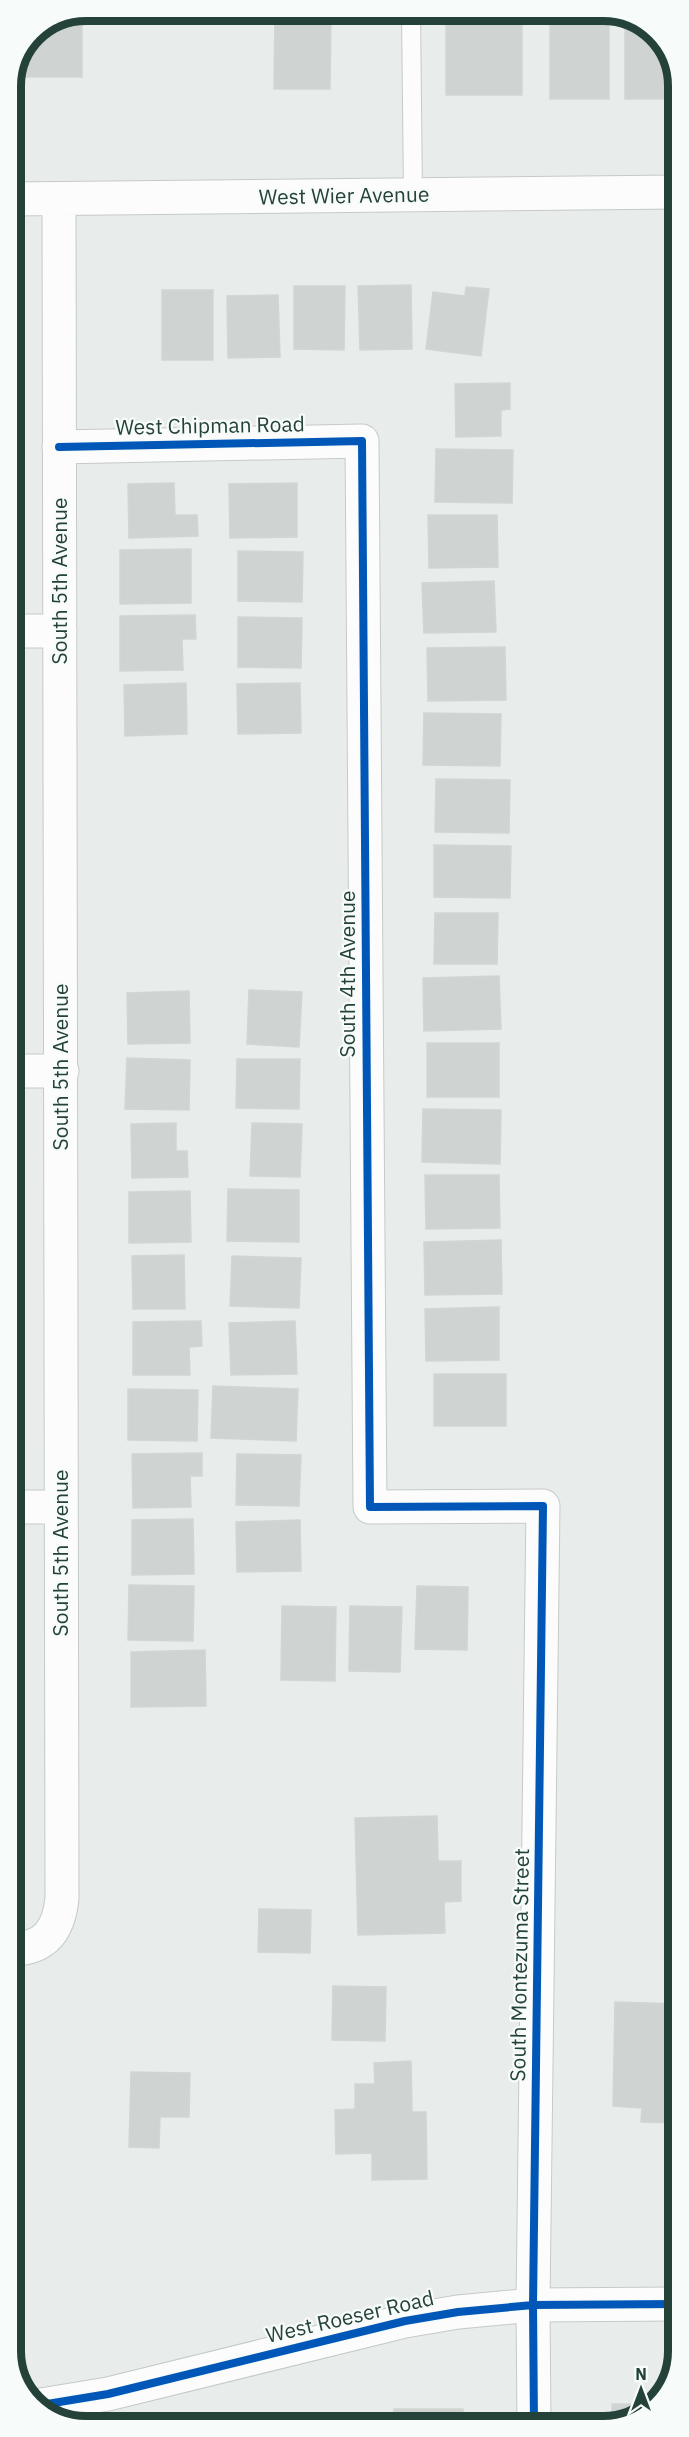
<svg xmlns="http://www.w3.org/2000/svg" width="689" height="2437" font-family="'IBM Plex Sans',sans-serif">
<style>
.building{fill:#cfd4d2;stroke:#d1d6d4;stroke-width:1.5}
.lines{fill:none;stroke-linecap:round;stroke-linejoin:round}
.service-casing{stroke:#c5cac8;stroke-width:20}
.minor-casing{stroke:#c5cac8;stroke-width:35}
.tertiary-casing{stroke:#c5cac8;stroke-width:35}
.service{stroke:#fcfcfc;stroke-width:18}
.minor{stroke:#fcfcfc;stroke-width:33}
.tertiary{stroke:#fcfcfc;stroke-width:33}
.cycleway-casing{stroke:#f7fbf9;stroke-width:11}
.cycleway{stroke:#0057b8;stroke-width:8}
.labels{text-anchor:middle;stroke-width:4.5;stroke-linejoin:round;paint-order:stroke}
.street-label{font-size:21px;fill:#24423a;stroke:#f7fbf9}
.rim{fill:none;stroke:#24423a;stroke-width:8}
</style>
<rect width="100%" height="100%" fill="#e8edeb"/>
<path class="building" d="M446,11H522V95H446Z
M550,11H609V99H550Z
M275,15L331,16L330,89H274Z
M625,17L653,29L677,71V99H625Z
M68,18H82V77H14L33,32Z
M411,285L412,349L360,350L358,286Z
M294,286H345L344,350L294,349Z
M466,287L489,289L481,356L426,349L433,292L465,296Z
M162,290H213V360H162Z
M278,295L280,357L228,358L227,296Z
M510,383V409L501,410V436L456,437L455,384Z
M436,449L513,450L512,503L435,502Z
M174,483L175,515H197L198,536L129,538L128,484Z
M297,483V537L230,538L229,484Z
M428,515H497L498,567L429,568Z
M191,549V603L120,604V550Z
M238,551L303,552L302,602L238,601Z
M494,581L496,632L424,633L422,583Z
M195,615L196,639H182L183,670L120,671V616Z
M238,617L302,618L301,668L238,667Z
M505,647L506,700L428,701L427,648Z
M186,683L187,734L125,736L124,685Z
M300,683L301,733L238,734L237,684Z
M424,713L501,714L500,766L423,765Z
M436,779L510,780L509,833L435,832Z
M434,845L511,846L510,898L434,897Z
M435,913H498L497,964H434Z
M499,976L501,1029L424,1031L423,978Z
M249,990L302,992L299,1047L247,1044Z
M189,991L190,1043L128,1044L127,993Z
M427,1043H499V1097H427Z
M127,1058L190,1060L189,1110L125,1109Z
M237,1059H300L299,1109L236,1108Z
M423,1109L501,1110L500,1164L422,1162Z
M176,1123V1151H187L188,1177L132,1178L131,1124Z
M252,1123L302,1124L300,1177L250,1176Z
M425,1175H499L500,1228L426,1229Z
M228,1189L299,1190V1242L227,1241Z
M190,1191L191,1242L129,1243V1192Z
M501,1240L502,1294L425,1295L424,1242Z
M184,1255L185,1309H133L132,1256Z
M232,1256L301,1258L299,1308L230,1306Z
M499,1307V1360L426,1361L425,1309Z
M201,1321L202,1346L189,1347L190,1375H133V1322Z
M295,1321L297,1374L231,1375L229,1323Z
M434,1374H506V1426H434Z
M213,1386L298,1389L296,1441L211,1438Z
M128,1389L198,1390L197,1441L128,1440Z
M202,1453V1476H190L191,1507L133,1508L132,1454Z
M237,1454L301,1455L299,1506L236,1505Z
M193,1519L194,1574L132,1575V1520Z
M300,1520L301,1571L237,1572L236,1522Z
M129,1585L194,1586L193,1641L128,1640Z
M417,1586L468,1587L467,1650L415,1649Z
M282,1606L336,1607L335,1681L281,1680Z
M350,1606L402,1607L400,1672L349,1671Z
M205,1650L206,1706L131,1707V1652Z
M437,1816L438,1861H461V1901L444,1902L445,1933L358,1935L355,1818Z
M259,1909L311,1910L310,1953L258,1952Z
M333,1986L386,1987L385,2041L332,2040Z
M615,2002L678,2004V2123L641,2122L642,2108L613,2106Z
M411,2061L412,2112H426L427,2179L372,2180V2153L336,2154L335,2110L355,2109V2084H375L374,2063Z
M131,2072L190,2073L189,2117H160L159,2148L129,2147Z
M612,2404H654L618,2425H612Z
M394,2409H463V2425L394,2426Z"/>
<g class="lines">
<defs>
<path id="service" d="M411,11L413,195"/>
<path id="minor" d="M11,199L677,192
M59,447L362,441L370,1507L543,1506L533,2305L534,2425
M11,631H60
M11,1071H62
M11,1507H61
M12,1949C46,1949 59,1929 62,1898L59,199"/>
<path id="tertiary" d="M35,2406L108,2394L405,2321L458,2312L533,2305L678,2304"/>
</defs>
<use href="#service" class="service-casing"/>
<use href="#minor" class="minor-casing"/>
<use href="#tertiary" class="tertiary-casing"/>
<use href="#service" class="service"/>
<use href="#minor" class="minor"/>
<use href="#tertiary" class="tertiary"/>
<defs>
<path id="cycleway" d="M59,447L362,441L370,1507L543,1506L533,2305L534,2425
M35,2406L108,2394L405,2321L458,2312L533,2305L678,2304"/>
</defs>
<use href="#cycleway" class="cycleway-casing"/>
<use href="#cycleway" class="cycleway"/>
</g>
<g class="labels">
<g class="street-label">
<text transform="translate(344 196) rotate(-1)" y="7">West Wier Avenue</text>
<text transform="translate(210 426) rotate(-1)" y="7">West Chipman Road</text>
<text transform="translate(60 581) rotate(-90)" y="7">South 5th Avenue</text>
<text transform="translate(348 974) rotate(-90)" y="7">South 4th Avenue</text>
<text transform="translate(61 1067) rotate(-90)" y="7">South 5th Avenue</text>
<text transform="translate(61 1553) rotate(-90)" y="7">South 5th Avenue</text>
<text transform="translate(520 1965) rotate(-89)" y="7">South Montezuma Street</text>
<text transform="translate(350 2317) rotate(-13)" y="7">West Roeser Road</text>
</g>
</g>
<path d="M0 0H689V2437H0ZM86 21H603A65 65 0 0 1 668 86V2351A65 65 0 0 1 603 2416H86A65 65 0 0 1 21 2351V86A65 65 0 0 1 86 21Z" fill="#f7fbf9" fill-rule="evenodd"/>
<path class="rim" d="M86 21H603A65 65 0 0 1 668 86V2351A65 65 0 0 1 603 2416H86A65 65 0 0 1 21 2351V86A65 65 0 0 1 86 21Z"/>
<g transform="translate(641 2389)" stroke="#f7fbf9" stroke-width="4.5" paint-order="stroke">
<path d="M0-4.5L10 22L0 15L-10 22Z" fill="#24423a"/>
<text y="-9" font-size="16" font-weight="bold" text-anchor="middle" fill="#24423a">N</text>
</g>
</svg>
